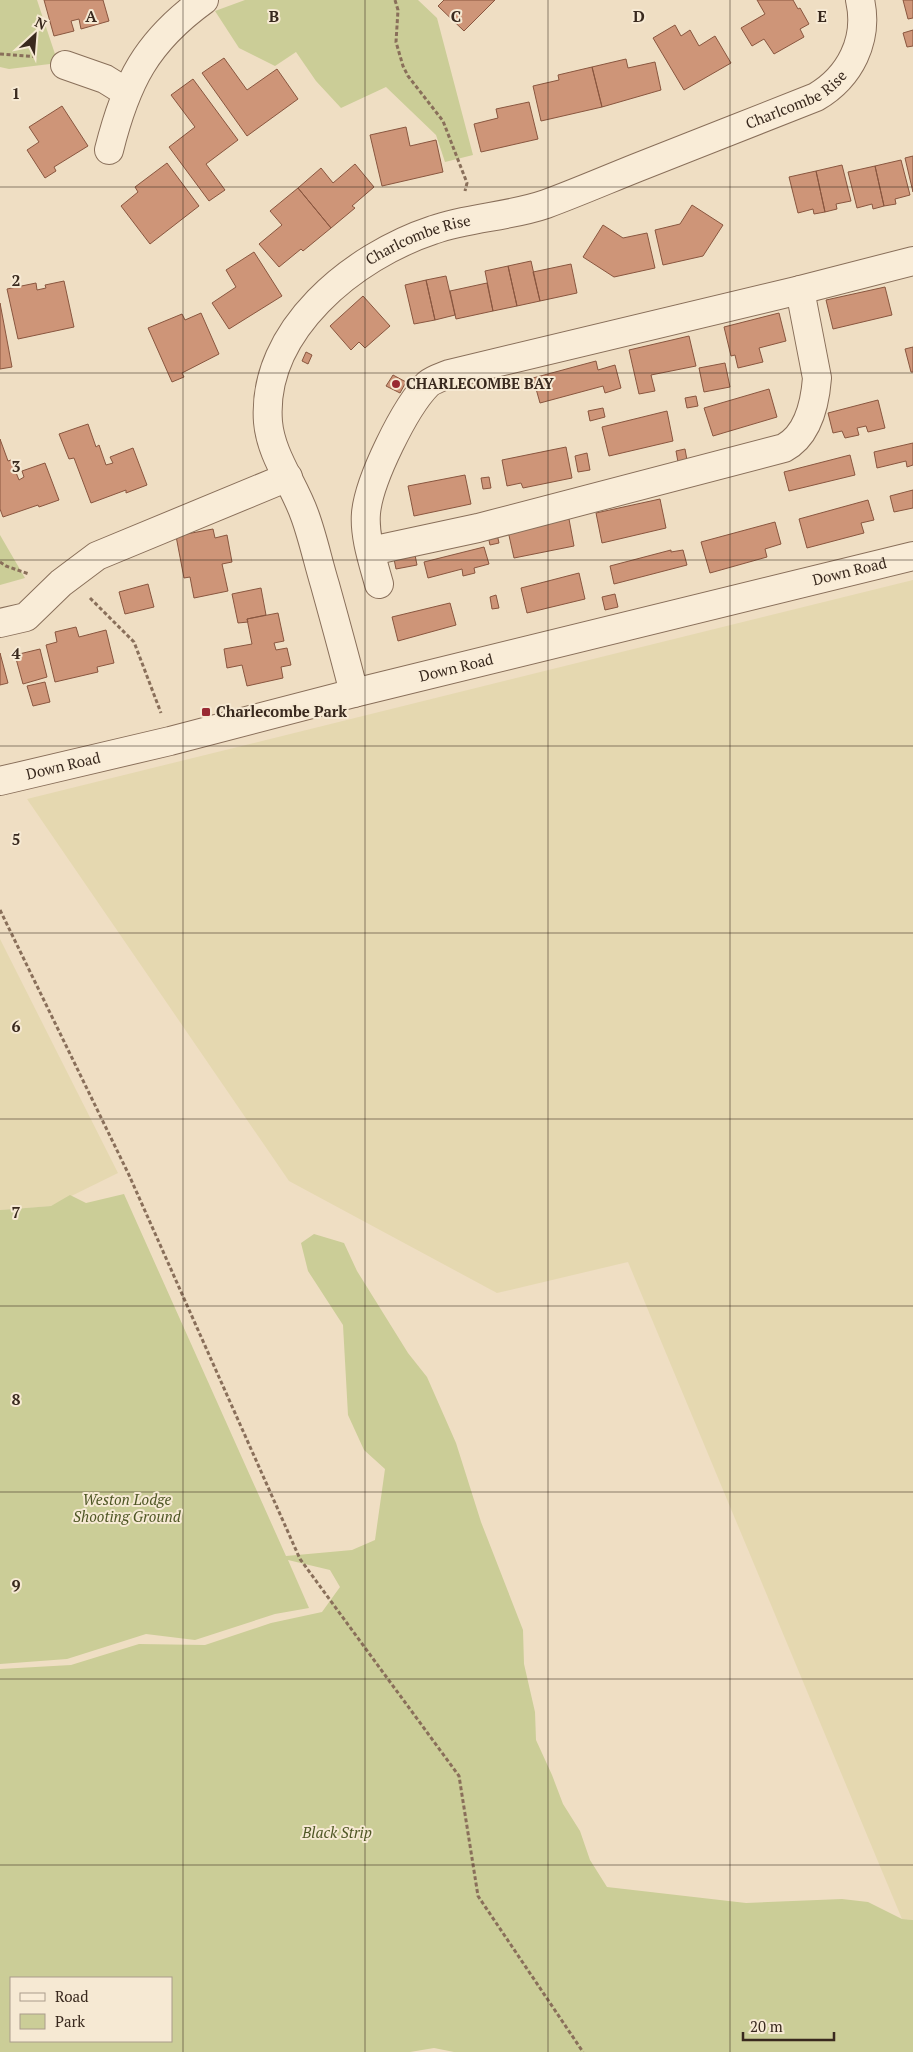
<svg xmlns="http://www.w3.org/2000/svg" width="913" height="2052" font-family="'PT Serif',serif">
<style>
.farmland{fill:#e5d8b0}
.green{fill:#cbcd97;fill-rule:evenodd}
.building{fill:#ce9578;stroke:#89563f}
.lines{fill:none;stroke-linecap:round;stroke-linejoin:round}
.minor-casing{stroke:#896f5a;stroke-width:30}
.path{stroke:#896f5a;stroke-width:3;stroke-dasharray:4 2.5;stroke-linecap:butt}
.minor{stroke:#f9ecd7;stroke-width:28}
.grid{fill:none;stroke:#39291e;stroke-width:1;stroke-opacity:0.55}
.poi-dot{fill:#992933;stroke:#f6e9d3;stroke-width:2}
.labels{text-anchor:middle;stroke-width:4;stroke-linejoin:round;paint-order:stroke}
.street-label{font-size:15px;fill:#39291e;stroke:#f6e9d3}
.poi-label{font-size:15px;font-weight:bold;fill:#39291e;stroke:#f6e9d3;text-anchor:start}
.park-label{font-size:15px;font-style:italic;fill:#4e5624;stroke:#f6e9d3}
.grid-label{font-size:16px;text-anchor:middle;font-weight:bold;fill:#39291e;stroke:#f6e9d3;stroke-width:4;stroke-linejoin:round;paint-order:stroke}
</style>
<rect width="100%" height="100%" fill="#efdec3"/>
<path class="farmland" d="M913,580V1920L902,1919L628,1262L497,1293L289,1181L27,799Z
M0,939L118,1173L51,1206L0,1210Z"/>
<path class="green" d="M0,0H37L58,63L9,69L0,67Z
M245,0H418L437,18L473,155L445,162L436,135L386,87L341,108L316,81L296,52L275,66L239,48L215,11Z
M0,535L25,578L0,585Z
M124,1194L286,1556L352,1550L375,1540L385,1469L364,1450L348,1415L343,1325L308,1271L301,1243L314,1234L344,1243L357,1271L408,1353L427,1377L456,1443L481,1522L523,1630L524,1664L535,1712L536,1740L552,1775L563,1804L580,1831L590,1860L607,1887L746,1903L842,1899L868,1902L902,1919L913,1920V2052H454L434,2048L410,2052H0V1669L71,1665L139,1644L205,1645L271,1623L322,1612L340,1587L330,1570L288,1560L309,1608L275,1614L195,1640L146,1634L67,1659L0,1664V1210L51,1206L70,1195L86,1203ZM11,1978H171V2041H11Z"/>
<path class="building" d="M44,0H103L109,21L81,29L79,19L71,21L74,31L54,36Z
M444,0H495L464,31L438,6Z
M757,0H793L798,9L800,8L809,24L800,29L804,37L774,54L764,39L752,46L741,28L765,14Z
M903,0H913V18L908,19Z
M675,25L681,36L690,30L699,46L715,36L731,63L684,90L653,38Z
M913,30V46L907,47L903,33Z
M224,58L247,90L277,69L298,99L247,136L202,73Z
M626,59L628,68L655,62L661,90L602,107L592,67Z
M592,67L602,107L541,121L533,86L559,80L558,75Z
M193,79L238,140L206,164L225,190L209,201L169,147L195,127L171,95Z
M529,102L538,139L481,152L474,124L498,118L496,109Z
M62,106L88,146L54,167L56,171L45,178L27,150L39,142L29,127Z
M406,127L410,146L436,140L443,172L382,186L370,135Z
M913,156V192L905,158Z
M901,160L910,195L895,199L896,204L884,206L875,166Z
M167,163L199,206L150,244L121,206L138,192L135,187Z
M355,164L374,187L352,206L355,208L331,228L298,188L321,168L333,183Z
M842,165L851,201L836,204L837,209L825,212L816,171Z
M875,166L884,206L873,209L872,204L857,208L848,172Z
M816,171L825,212L814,214L813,209L798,213L789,177Z
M298,188L331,228L303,251L301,249L279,267L259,244L282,225L270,211Z
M692,205L723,225L703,256L663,265L655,230L680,224Z
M603,225L623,238L647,233L655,268L614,277L583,257Z
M254,252L282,296L229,329L212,303L236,287L226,270Z
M531,261L540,301L517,306L508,266Z
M571,264L577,293L540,301L533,272Z
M508,266L517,306L493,311L485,271Z
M446,276L455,315L435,320L426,280Z
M426,280L435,320L414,324L405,285Z
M64,281L74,327L18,339L7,289L36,283L37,290L46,288L45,285Z
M487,283L493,311L456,319L450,291Z
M885,287L892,315L833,329L826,300Z
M363,296L390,326L365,348L359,342L351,350L330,326Z
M0,303L12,367L0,369Z
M201,313L219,354L182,373L184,377L172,382L148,328L182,314L185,320Z
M779,313L786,341L759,348L763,362L738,368L735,355L731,356L724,327Z
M689,336L696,366L651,375L655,391L639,394L629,350Z
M913,347V372H911L905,349Z
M306,352L312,355L308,364L302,361Z
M596,361L598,370L615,365L621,388L605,393L603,386L540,403L533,378Z
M725,363L730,387L704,392L699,368Z
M393,375L406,382L400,393L386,386Z
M769,389L777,417L713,436L704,408Z
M696,396L698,406L687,408L685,398Z
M878,400L885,428L868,432L866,426L857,428L859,435L845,438L842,431L833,433L828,413Z
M603,408L605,417L590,421L588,411Z
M667,411L673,441L609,456L602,427Z
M88,424L96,447L99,445L106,465L113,463L110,457L133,448L147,485L126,493V490L91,503L74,458L69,459L59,434Z
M0,439L8,461L11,460L19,480L24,477L22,471L45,463L59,500L39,507L38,505L3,517L0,509Z
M913,443V465L907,467L906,461L877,468L874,452Z
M566,447L572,478L523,488L521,483L507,486L502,460Z
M685,449L687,460L678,462L676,451Z
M587,453L590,470L578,472L575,456Z
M850,455L855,475L789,491L784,472Z
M465,475L471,504L414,516L408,486Z
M489,477L491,488L483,489L481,478Z
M913,490V508L894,512L890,496Z
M660,499L666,528L602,543L596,513Z
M868,500L874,520L861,523L864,533L807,548L799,519Z
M569,519L574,546L514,558L508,531Z
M775,522L781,544L765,549L767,557L710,573L701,542Z
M213,529L215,538L227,535L232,562L222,564L228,591L194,598L190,577L184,578L176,536Z
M497,534L499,543L490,545L488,536Z
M484,547L489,564L474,568L475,573L463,576L462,569L428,578L424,562Z
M414,550L417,565L396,569L393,554Z
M671,550V552L683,550L687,565L614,584L610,566Z
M579,573L585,599L527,613L521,588Z
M148,584L154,607L125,614L119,592Z
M261,588L266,615L247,619L248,622L238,623L232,594Z
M615,594L618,607L605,610L602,597Z
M496,595L499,608L492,609L490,597Z
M450,603L456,625L398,641L392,617Z
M278,613L284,641L274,643L276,650L287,648L291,665L281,667L283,678L247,686L242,665L227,668L224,649L252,644L247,619Z
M76,627L79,637L106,630L114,663L97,667L98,672L55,682L46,645L57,642L55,632Z
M40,649L47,677L23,684L15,655Z
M0,653L8,683L0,685Z
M45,682L50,702L33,706L27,686Z"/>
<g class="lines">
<defs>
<g id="minor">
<path d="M65,65L105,79L126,92"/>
<path d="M109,150C126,82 146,42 204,0"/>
<path d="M371,551L478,528L784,448C808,435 815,404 817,378L800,290L913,261"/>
<path d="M379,584C373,562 364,536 366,513C369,480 405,407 428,384C434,379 442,377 449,374L800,290"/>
<path d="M0,623L26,617L61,583L97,556L288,477"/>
<path id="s1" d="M354,693C345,657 335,621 325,585C318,562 313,538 305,516C294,484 271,456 268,422C261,330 354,256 433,230C469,217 509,217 546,204C576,193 606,180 636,168C696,144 756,121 816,97C850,77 869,40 860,0"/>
<path id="s2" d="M0,781L170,741L354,693L913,556"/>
</g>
</defs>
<use href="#minor" class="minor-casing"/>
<path class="path" d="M395,0L398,10L396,42L403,66L408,76L443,121L467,183L465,191
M0,54L38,57
M0,562L6,566L29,574
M90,598L134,642L161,713
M0,910L129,1175L300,1559L459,1776L478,1896L583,2052"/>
<use href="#minor" class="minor"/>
</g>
<path class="grid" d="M183,0V2052M365,0V2052M548,0V2052M730,0V2052M0,187H913M0,373H913M0,560H913M0,746H913M0,933H913M0,1119H913M0,1306H913M0,1492H913M0,1679H913M0,1865H913"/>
<g class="poi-dot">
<circle cx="396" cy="384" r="5"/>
<rect x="201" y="707" width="10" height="10" rx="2.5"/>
</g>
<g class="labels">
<g class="street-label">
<text dy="5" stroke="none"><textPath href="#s1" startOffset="944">Charlcombe Rise</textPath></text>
<text dy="5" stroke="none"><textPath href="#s1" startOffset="539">Charlcombe Rise</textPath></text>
<text dy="5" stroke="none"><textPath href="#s2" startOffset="875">Down Road</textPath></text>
<text dy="5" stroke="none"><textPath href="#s2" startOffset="470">Down Road</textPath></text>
<text dy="5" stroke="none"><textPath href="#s2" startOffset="65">Down Road</textPath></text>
</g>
<g class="poi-label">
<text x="406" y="389">CHARLECOMBE BAY</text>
<text x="216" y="717">Charlecombe Park</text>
</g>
<g class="park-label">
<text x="127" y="1505">Weston Lodge<tspan x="127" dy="17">Shooting Ground</tspan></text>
<text x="337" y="1838">Black Strip</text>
</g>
</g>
<g class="grid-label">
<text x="91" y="22">A</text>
<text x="274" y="22">B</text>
<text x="456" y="22">C</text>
<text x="639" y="22">D</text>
<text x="822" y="22">E</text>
<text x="16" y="99">1</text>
<text x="16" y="286">2</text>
<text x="16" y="472">3</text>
<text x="16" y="659">4</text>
<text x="16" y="845">5</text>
<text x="16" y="1032">6</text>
<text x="16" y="1218">7</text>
<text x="16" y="1405">8</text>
<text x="16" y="1591">9</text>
</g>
<rect x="10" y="1977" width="162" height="65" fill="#f6e9d3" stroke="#aa9c8b"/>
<rect x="20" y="1993" width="25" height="8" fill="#f9ecd7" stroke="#aa9c8b"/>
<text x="55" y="2002" font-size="15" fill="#39291e">Road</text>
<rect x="20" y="2014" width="25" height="15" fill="#cbcd97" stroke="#aa9c8b"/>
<text x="55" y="2027" font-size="15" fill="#39291e">Park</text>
<g transform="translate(35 35) rotate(26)" stroke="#f6e9d3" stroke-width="4" paint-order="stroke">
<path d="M0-4L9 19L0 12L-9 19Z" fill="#39291e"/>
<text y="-8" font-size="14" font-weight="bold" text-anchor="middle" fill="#39291e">N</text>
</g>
<path d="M743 2032v8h91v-8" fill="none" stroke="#39291e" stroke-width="2.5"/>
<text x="750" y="2032" font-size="15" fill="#39291e" stroke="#f6e9d3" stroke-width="4" paint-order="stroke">20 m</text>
</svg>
